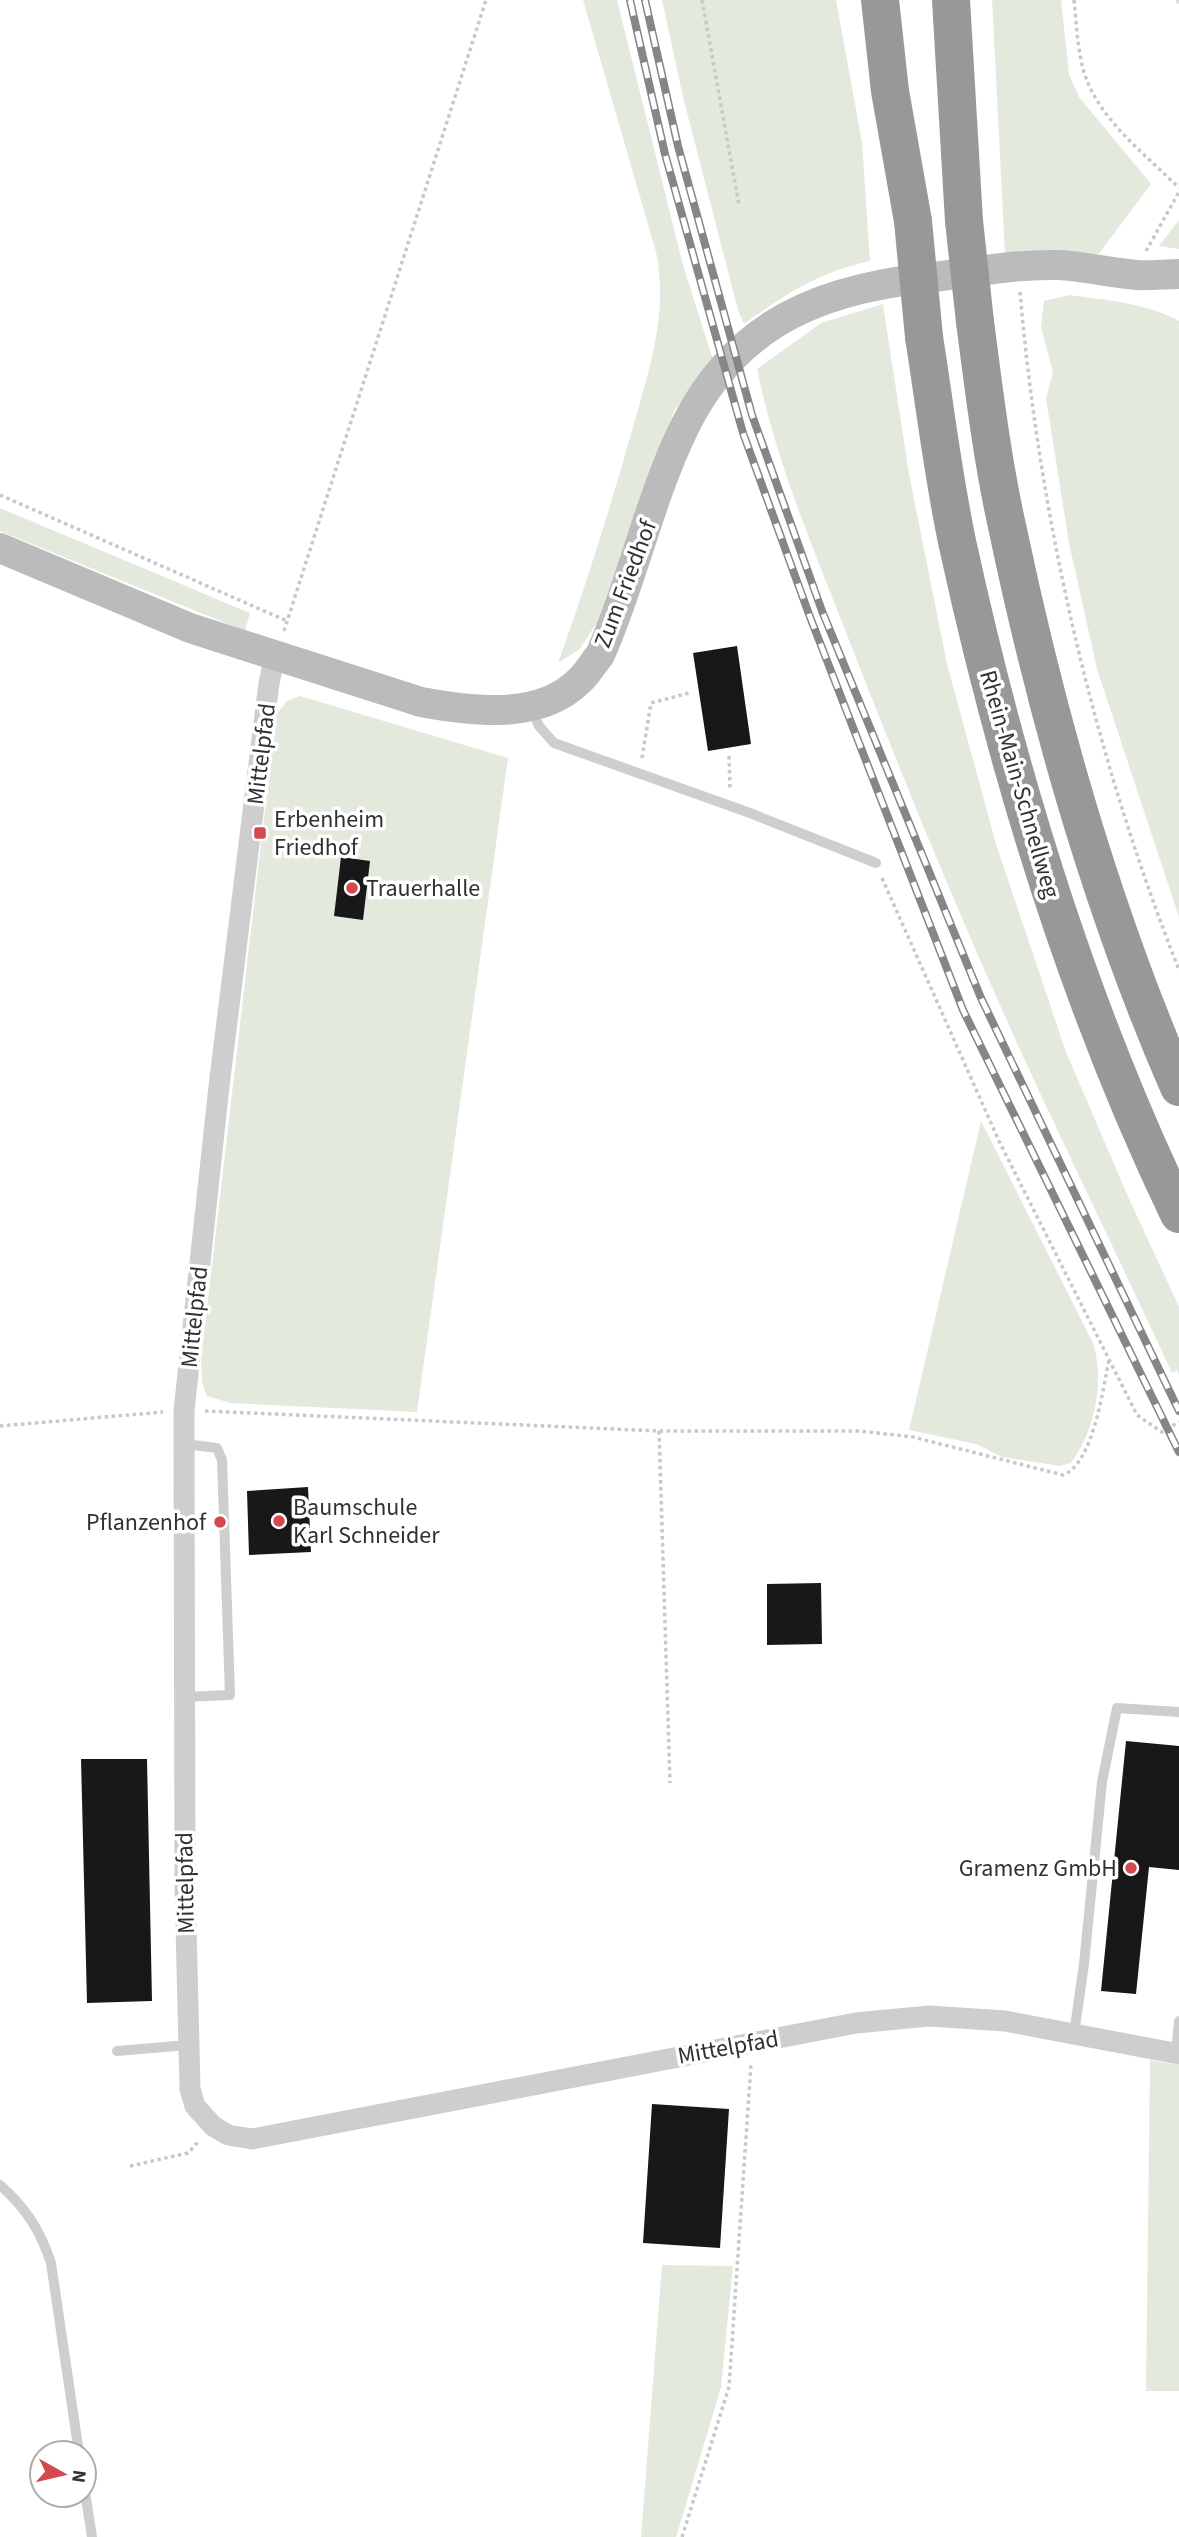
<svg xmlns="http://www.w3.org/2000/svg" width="1179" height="2537" font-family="'Source Sans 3',sans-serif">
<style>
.green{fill:#e4e9de}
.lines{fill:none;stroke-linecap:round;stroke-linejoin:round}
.stream{stroke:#d0dfea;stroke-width:6}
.building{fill:#181818}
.path{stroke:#c8c8c8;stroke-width:3.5;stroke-dasharray:3.5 3.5;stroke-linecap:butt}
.lane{stroke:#cecece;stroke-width:10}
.street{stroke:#cecece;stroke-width:21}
.secondary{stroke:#bbb;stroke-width:30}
.highway{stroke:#989898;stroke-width:38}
.rail-casing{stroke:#868686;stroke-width:8}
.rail{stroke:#fff;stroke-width:5;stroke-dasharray:16;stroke-linecap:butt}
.highway-bridge{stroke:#989898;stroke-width:38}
.poi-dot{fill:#d3494e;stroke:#fff;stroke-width:2.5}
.labels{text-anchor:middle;stroke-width:7;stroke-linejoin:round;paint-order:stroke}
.street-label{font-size:24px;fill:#313131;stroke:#fff}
.poi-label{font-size:24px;fill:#313131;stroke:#fff;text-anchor:start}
</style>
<rect width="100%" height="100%" fill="#fff"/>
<path class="green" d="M583,0H617L683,265L713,360L674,411L597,622L580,649L558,663C585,588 609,512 631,434C648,374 669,314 656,252Z
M662,0H836L862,142L870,261C819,272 786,294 744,324L738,310L683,97Z
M992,0H1061L1069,74L1079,97L1151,184L1098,255L1052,250L1005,253Z
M1179,220V249L1159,246Z
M1069,295C1106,300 1146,303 1179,321V917L1097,669L1069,543L1046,398L1053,373L1041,327L1044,301Z
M883,304L909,474L947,664L996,844L1066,1052L1126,1192L1179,1307V1375L1177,1370L1172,1373C1128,1278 1083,1185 1039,1091C973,949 913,804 856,658C820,564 777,468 757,369L821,323Z
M0,508L250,613L245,631L0,531Z
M300,696L508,758L417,1412L230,1403L207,1396L202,1382L201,1360L276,715L287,701Z
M981,1121L1093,1343C1105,1381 1095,1431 1071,1463L1060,1466L1002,1457L976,1444L909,1430Z
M1150,2060L1179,2065V2391H1146Z
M662,2265L733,2266L721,2387L682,2518L676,2537H641Z"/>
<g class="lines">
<path class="stream" d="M1179,0V1"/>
</g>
<path class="building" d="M737,646L751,744L708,751L693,653Z
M341,857L370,861L363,920L334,916Z
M308,1487L311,1552L249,1555L247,1491Z
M821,1583L822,1644L767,1645V1584Z
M1126,1741L1179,1746V1870L1149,1867L1136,1994L1101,1991Z
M81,1759H147L152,2001L87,2003Z
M652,2104L729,2109L720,2248L643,2243Z"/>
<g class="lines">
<path class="path" d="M702,0L739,205
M1074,0C1076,20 1077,40 1081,60C1091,114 1142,151 1179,188
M1146,251L1179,192
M1020,292C1040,523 1094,754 1179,970
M0,495L287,621
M284,631L486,0
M729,756L730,789
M642,758L651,703L689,693
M882,878L999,1141L1137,1415L1162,1432L1179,1422
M205,1411L659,1431H860L913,1437L1063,1475C1093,1464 1103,1389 1109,1360
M0,1426L163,1412
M659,1431L670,1783
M130,2166L188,2153L198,2142
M682,2537L729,2387L751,2064"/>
<path class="lane" d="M532,709L539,726L554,743L750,813L876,863
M184,1697L230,1695L222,1460L217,1448L184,1444
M1074,2034L1084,1964L1102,1782L1117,1708L1179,1712
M117,2051L188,2045
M1176,2053L1179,2021
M0,2185C26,2208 40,2230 51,2263L79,2453
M84,2485L92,2537"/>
<path class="street" d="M275,655L269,683L219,1086L184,1411V1444L185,1884L190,2089L195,2106L213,2126L228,2135L252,2139L856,2023L929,2016L1005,2021L1179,2054"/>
<path class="secondary" d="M0,548L190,628L421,702C470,711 539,721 579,681C587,674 593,663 600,655C633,581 649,499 685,426C740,316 828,288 941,276C980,271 1019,264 1058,265C1084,266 1110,273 1137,275C1150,276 1165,274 1179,274"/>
<path class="highway" d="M880,0L890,91L913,221
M951,0L964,221
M975,322C984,390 992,459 1007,526C1047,717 1101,908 1179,1087
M924,337C935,406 943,477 958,546C1008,775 1077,1002 1179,1214"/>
<defs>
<path id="rail" d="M630,0L665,154L743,433L810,617L963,1010L1179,1452
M645,0L678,146L752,415L822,611L981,998L1179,1411"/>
</defs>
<use href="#rail" class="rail-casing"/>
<use href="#rail" class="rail"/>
<path class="highway-bridge" d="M913,221L924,337
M964,221L975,322"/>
</g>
<g class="poi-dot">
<rect x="253" y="826" width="14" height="14" rx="3.5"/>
<circle cx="352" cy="888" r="7"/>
<circle cx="279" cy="1521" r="7"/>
<circle cx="220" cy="1522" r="7"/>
<circle cx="1131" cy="1868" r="7"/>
</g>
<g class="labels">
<g class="street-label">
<text transform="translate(625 584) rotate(-69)" y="8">Zum Friedhof</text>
<text transform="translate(261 754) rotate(-83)" y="8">Mittelpfad</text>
<text transform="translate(1020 784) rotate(74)" y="8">Rhein-Main-Schnellweg</text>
<text transform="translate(194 1317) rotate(-84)" y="8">Mittelpfad</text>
<text transform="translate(185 1883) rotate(-91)" y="8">Mittelpfad</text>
<text transform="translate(728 2047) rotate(-10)" y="8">Mittelpfad</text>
</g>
<g class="poi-label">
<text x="274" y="827">Erbenheim<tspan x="274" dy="28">Friedhof</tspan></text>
<text x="366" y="896">Trauerhalle</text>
<text x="293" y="1515">Baumschule<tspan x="293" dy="28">Karl Schneider</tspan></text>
<text x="206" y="1530" text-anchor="end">Pflanzenhof</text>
<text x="1117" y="1876" text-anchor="end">Gramenz GmbH</text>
</g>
</g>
<g transform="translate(63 2474) rotate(98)"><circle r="33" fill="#ffffff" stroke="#adadad" stroke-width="2"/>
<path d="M0-5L12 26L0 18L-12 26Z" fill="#d3494e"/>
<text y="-10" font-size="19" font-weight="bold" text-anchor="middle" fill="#313131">N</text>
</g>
</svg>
